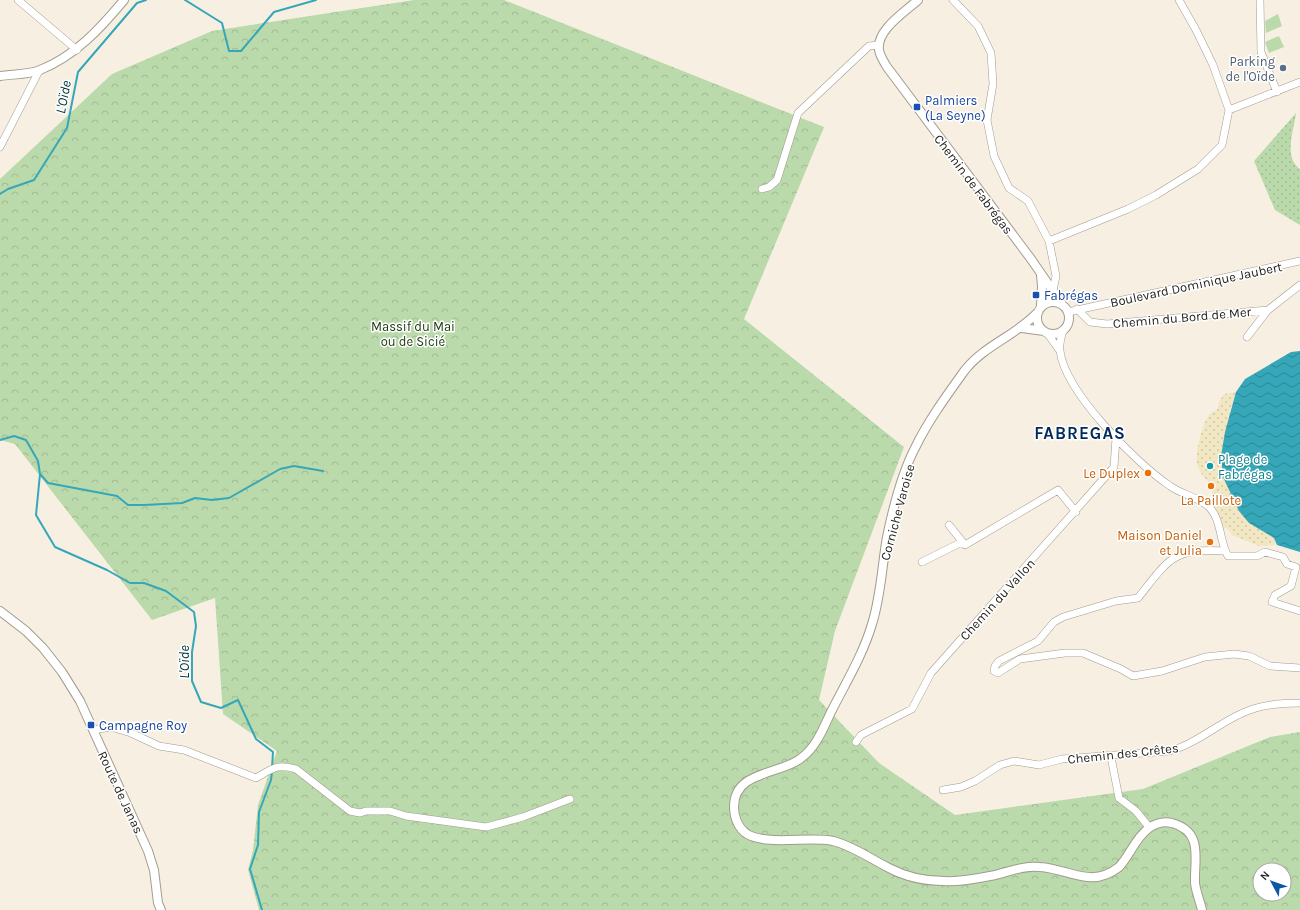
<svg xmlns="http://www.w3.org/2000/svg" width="1300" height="910" font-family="Karla,sans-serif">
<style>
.grass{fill:url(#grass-dots)}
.forest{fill:url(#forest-crowns);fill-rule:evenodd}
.sand{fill:url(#sand-dots)}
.garden{fill:#badaab}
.water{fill:url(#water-waves)}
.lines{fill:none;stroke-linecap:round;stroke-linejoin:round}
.stream{stroke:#35a7b8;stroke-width:2}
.minor-casing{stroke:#a29c8e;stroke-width:8}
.tertiary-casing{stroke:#a29c8e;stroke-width:10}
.minor{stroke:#fff;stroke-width:7}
.tertiary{stroke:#fff;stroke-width:8}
.service-dot{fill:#5c6f8a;stroke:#fff;stroke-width:1.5}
.transit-dot{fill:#1a4fb4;stroke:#fff;stroke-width:1.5}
.culture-dot{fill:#0f9aa8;stroke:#fff;stroke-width:1.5}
.food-dot{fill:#e8710a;stroke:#fff;stroke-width:1.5}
.labels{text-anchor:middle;stroke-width:3;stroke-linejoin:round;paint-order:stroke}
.service-label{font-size:13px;fill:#4e5e75;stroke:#fff;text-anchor:end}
.transit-label{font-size:13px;fill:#164399;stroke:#fff;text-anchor:start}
.street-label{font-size:13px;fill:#27241f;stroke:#fff}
.park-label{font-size:13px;fill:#203c0f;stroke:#fff}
.culture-label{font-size:13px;fill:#0d838f;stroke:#fff;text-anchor:start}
.food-label{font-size:13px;fill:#c56008;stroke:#fff;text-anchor:end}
.water-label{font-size:14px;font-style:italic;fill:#00373e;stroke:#fff}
.district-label{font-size:17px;font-weight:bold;letter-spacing:1px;fill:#002a5c;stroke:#fff}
</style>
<defs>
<pattern id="grass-dots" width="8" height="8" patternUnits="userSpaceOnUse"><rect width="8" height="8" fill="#badaab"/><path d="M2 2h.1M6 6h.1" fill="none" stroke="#a0bb93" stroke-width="1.8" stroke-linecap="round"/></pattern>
<pattern id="forest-crowns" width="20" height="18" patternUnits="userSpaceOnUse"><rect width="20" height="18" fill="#badaab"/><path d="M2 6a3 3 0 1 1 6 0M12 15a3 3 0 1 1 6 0" fill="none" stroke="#a0bb93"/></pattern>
<pattern id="sand-dots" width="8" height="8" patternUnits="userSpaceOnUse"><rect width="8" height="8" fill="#f1e7c2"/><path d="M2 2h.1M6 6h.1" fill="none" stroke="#cfc6a6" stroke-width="1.8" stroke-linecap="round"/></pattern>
<pattern id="water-waves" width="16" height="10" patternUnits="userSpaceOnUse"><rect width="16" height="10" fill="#35a7b8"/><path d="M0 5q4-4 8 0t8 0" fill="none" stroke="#2d8895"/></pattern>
</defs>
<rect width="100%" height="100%" fill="#f7f0e2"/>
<path class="grass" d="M1296,113C1294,130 1283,157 1300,169V225L1275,210L1254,161Z"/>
<path class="forest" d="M414,0H504L824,127L744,319L904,447L835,631L819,700L879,763L955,815L1143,789L1270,737L1300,732V910H259L248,870L253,850L258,805L277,751L223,714L215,598L152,620L15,444L0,440V179L112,74L212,31ZM1260,870H1284V894H1260Z"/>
<path class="sand" d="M1236,392L1230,411L1249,523L1274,538L1276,542L1274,545L1259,546L1232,535L1228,529L1219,526L1208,506C1221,482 1200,481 1197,463C1195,453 1203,419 1211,413C1213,411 1216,411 1218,408L1219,402L1224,394Z"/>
<path class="garden" d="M1278,14L1282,26L1266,33L1265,21Z
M1279,36L1284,47L1269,53L1265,42Z"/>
<path class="water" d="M1300,351V552L1277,545L1274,538L1249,523L1239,511L1223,477L1221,456L1225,432L1236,392L1245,379L1291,352Z"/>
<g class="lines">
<path class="stream" d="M185,0L222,23L229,51H241L274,12L316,0
M0,194L8,189L34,180L67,128L78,72L137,3L146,0
M0,440L14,436L26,440L38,461L40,474L36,515L55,547L107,570L130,583H144L166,591L194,612L196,626L192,652V681L201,702L221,708L238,700L256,739L273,752L272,768
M40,474L48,483L117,496L128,505H144L182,503L195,498L212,500L229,498L280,469L294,466L323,471
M262,910L250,869L258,845L259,812L271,780L272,772"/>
<defs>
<path id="minor" d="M18,0L77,50
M953,0L978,26L991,53L993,84L987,120L994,156L1009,188L1028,201L1049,241L1056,276L1053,290L1046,303
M1260,0L1261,52L1277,92
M1229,110L1300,82
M0,147L39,71
M762,189L769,187L777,180L798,113L869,46L879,45
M1049,241L1128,209L1156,195L1198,169L1222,145L1229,110L1213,65L1196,30L1179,0
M1077,309L1090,322L1107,324L1268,310L1300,285
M1068,312L1300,261
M1063,330C1061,337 1059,344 1060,351C1065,392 1136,463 1170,486C1181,494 1197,497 1208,506C1222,519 1219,541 1228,556H1257L1265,552L1283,557L1287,564L1296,567L1291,586L1275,595L1272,602L1300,611
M1047,333L1060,351
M1247,337L1268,310
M949,525L965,545L1058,490L1076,512
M1225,551C1172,548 1169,559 1138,598L1116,601L1063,617L1054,622L1038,641L999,661L995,666L994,671L998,673L1020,659L1065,653H1083L1121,669L1133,676L1162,671L1205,657L1234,654L1249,656L1270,666L1300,668
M922,562L962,542
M93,730L111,727L131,733L159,746L184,750L256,778C272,769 277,763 296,769L350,811L360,813L366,811H390L406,816L486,827L523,817L570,799
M856,742L861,735L912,709L931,673L1114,467L1116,438
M1111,757L1119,798L1136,811L1149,827
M943,790L961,787L975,781L1000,765L1014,761L1039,765L1062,759L1170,751C1201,742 1225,717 1256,708C1270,704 1286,703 1300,703"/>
<path id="tertiary" d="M918,0C905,12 876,30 879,50C880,56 884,62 887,67L1031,259L1062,304
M0,76C12,74 28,75 40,70C75,56 100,29 124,0
M1041,275L1042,286L1041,306
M1037 318a16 16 0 1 1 32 0a16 16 0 1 1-32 0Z
M1037,313C1015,336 985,345 965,370C947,395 928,421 915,448C901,475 893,508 887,537C882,565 881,596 872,624C863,655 845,684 831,712C823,729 816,748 800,759C778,775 734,771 734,807C734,817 738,828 747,834C768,846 808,836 833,841C853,846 871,859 889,868C906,877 924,881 944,881C958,882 975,879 990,876C1006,873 1023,865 1040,867C1070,869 1091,889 1119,867C1130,855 1136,837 1149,828C1156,823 1164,821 1172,823C1204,832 1194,859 1195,883C1196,892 1200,901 1202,910
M1022,328L1044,331
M0,611L26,631L43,648L62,672L80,701L148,851L154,870L158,903L161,910"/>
</defs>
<use href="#minor" class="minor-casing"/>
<use href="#tertiary" class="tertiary-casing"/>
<use href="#minor" class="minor"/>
<use href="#tertiary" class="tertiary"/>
</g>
<circle class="service-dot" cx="1283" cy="68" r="4"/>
<g class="transit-dot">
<rect x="913" y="103" width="8" height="8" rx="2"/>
<rect x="1032" y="291" width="8" height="8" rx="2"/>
<rect x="87" y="721" width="8" height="8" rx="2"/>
</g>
<circle class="culture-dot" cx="1210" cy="466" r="4"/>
<g class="food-dot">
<circle cx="1148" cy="473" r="4"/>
<circle cx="1211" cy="486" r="4"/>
<circle cx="1210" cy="542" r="4"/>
</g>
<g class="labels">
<g class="service-label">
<text x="1275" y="66">Parking<tspan x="1275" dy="15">de l'Oïde</tspan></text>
</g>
<g class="transit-label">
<text x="925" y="105">Palmiers<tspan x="925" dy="15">(La Seyne)</tspan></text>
<text x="1044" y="300">Fabrégas</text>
<text x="99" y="730">Campagne Roy</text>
</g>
<g class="street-label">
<text transform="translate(974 184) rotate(53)" y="5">Chemin de Fabrégas</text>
<text transform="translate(1196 284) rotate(-12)" y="5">Boulevard Dominique Jaubert</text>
<text transform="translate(1182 317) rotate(-5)" y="5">Chemin du Bord de Mer</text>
<text transform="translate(897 512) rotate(-75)" y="5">Corniche Varoise</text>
<text transform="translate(997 599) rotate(-48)" y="5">Chemin du Vallon</text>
<text transform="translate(1123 753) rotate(-6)" y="5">Chemin des Crêtes</text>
<text transform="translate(121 792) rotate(65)" y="5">Route de Janas</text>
</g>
<g class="park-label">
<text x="413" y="331">Massif du Mai<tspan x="413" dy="15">ou de Sicié</tspan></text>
</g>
<g class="culture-label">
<text x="1218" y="464">Plage de<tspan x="1218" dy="15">Fabrégas</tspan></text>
</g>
<g class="food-label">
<text x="1140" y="478">Le Duplex</text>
<text x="1211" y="505" text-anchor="middle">La Paillote</text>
<text x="1202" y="540">Maison Daniel<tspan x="1202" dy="15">et Julia</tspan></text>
</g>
<g class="water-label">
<text transform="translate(63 97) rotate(-79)" y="5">L'Oïde</text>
<text transform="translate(184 662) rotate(-90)" y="5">L'Oïde</text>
</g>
<g class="district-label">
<text x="1080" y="439">FABREGAS</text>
</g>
</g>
<g transform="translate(1272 882) rotate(311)"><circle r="19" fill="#ffffff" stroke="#a9a7a5"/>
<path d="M0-3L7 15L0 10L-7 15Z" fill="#0f56a5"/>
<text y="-6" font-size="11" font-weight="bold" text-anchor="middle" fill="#27241f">N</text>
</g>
</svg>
